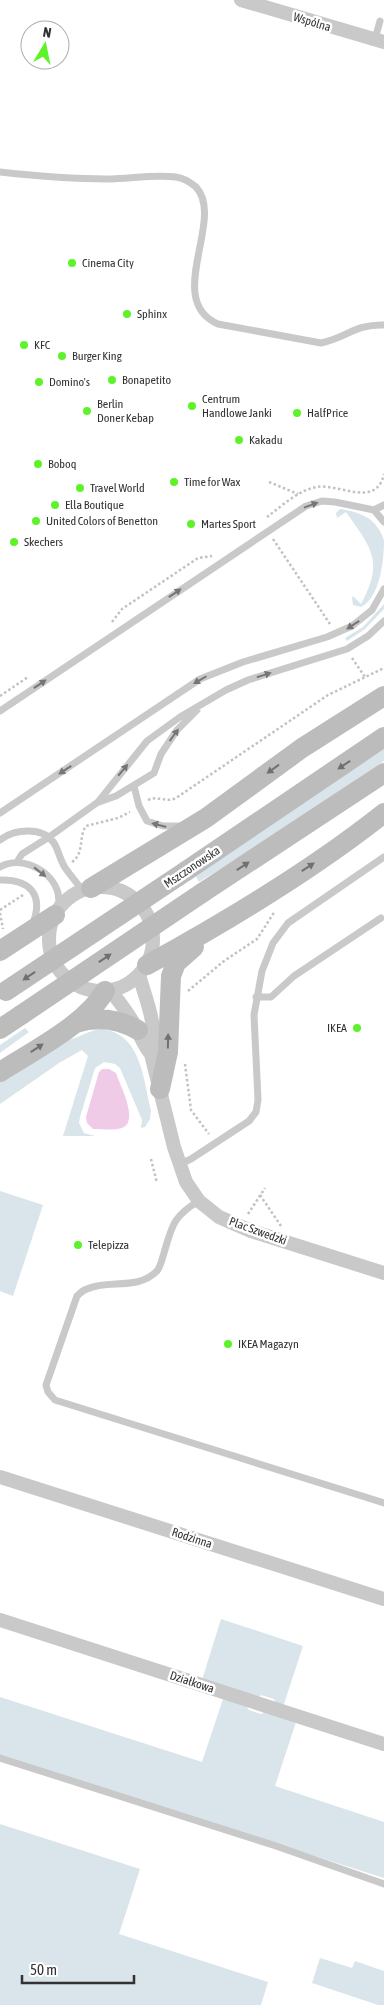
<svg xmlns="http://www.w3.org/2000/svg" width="384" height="2005" font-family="'Asap Condensed',sans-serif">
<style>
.green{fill:#d9e5ea}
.water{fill:#f0cbe8}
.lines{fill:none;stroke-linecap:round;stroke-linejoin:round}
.path{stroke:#c2c2c2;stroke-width:2.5;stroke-dasharray:2.5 2.5;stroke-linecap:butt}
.service{stroke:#c9c9c9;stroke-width:7}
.minor{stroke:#c9c9c9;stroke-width:14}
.secondary{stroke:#bcbcbc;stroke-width:20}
.secondary-bridge{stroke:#bcbcbc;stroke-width:20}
.oneway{fill:#767676}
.oneway2{fill:#707070}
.poi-dot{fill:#5ef22b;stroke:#fff;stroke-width:2}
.labels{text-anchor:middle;stroke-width:5;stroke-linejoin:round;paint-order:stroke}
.street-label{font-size:12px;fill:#323232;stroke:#fff}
.poi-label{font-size:12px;fill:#323232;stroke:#fff;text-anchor:start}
</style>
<rect width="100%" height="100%" fill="#fff"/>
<path class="green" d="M340,509C352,511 366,514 375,524C378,528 383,535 384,541C384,560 380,598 361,607L353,605L352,598L353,596L361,604C384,561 372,549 346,512L337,518L336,513Z
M384,604V609L365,629L347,641L345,638L363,627Z
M384,749V761L246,853L199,882L195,875Z
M25,1028L29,1032L0,1053V1045Z
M99,1029C141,1031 143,1078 151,1110L150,1119L145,1127L141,1128L142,1120L120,1068L115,1064L104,1062L95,1068L80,1117L79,1123L84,1133L95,1136H63L88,1056L82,1050L59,1063L0,1104V1082L60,1041C74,1041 85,1032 99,1029Z
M0,1191L43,1205L13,1296L0,1291Z
M221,1619L303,1646L283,1707L277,1705L274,1699L261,1695L258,1698L202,1680Z
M224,1696L244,1703L249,1710L261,1714L269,1710L297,1719L275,1786L384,1822V1878L0,1756V1697L202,1762Z
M0,1824L140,1869L119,1934L268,1982L261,2005H0Z
M320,1958L352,1968L355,1961L384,1971V2005H378L312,1983Z"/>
<path class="water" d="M102,1069H109L116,1073C120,1085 138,1119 124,1127C117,1131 102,1129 93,1129L87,1123L86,1117L99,1072Z"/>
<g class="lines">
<path class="path" d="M269,482L298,494
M267,517C282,506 298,490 317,487C339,483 376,509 384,474
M273,539L330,624
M112,622L122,609L198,558L212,556
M352,658L365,677
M0,696L28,677
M148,800C158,795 166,803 176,798L328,695L384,668
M72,862C85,853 78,837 86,826L118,818L130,812
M0,910L23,895
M0,913L3,929
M188,991L224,961L257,939L275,911
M185,1064L191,1110L209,1134
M151,1159L157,1183
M260,1195L281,1226
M248,1214L265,1188"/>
<path class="service" d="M375,39L380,21
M0,172C36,176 71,179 107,179C130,179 153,174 176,177C184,178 190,182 196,187C226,219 163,300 218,324L321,343C346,338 355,324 384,325
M374,510L384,522
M0,711L306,506L322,501L335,502L374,510L384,505
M134,786L139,806L147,821L163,826H179
M99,802L116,796L154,773L161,754L177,730L197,710
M0,813L200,679L243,662L327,637L352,626L372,610L384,589
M0,840C14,829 43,826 54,843C59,851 60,861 66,869C71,876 77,883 83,891
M17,862L22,854L49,837L98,802L147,741L180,717L226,690L248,680L347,649L368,636L384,621
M0,867C21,855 52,870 58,893C59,898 59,904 59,909
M0,880C29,879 44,894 33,923
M256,997H271L294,976L381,918
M180,1164L191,1159L249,1121L256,1112L258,1100L254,1015L262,971L273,943L288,923L384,857
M199,1201C173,1216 172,1226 164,1253C162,1259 161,1266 157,1271C137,1291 109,1279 87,1289C83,1290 80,1293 77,1296L46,1385L48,1392L55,1400L384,1503
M0,1758L276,1846L384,1884"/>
<path class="minor" d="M241,0L384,42
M49 939a52 52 0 1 1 104 0a52 52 0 1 1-104 0Z
M139,975C146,1000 159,1029 151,1054
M110,990C120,1003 131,1016 137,1030C142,1039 144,1046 151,1054L174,1147L186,1182L199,1201L219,1217L251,1231L384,1273
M0,1477L384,1599
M0,1620L384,1744"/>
<path class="secondary" d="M186,871L384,737
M91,888L206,818L302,748L384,696
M202,893L384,773
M0,951L55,915
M147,965C229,920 311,871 384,813
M76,1023C98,1016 118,1019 138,1030
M0,1029L21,1015
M0,1072C33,1051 86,1024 105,991
M160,1089L168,1052L171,976L176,963L194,947"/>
<path class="secondary-bridge" d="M6,991L186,871
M21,1015L202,893"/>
</g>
<defs><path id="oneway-solid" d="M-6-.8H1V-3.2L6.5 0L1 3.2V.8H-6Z" transform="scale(1.25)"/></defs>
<g class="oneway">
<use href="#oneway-solid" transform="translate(311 505) rotate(-20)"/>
<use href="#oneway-solid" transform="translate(175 593) rotate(-34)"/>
<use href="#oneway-solid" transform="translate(353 625) rotate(147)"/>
<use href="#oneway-solid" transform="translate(264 675) rotate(-17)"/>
<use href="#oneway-solid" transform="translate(200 680) rotate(150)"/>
<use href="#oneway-solid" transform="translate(40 684) rotate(-34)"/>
<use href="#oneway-solid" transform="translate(174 735) rotate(-54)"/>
<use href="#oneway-solid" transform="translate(65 770) rotate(147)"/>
<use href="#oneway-solid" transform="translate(123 770) rotate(-50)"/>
<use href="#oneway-solid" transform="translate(159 825) rotate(-165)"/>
<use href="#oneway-solid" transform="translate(40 872) rotate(38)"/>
</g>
<g class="oneway2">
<use href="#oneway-solid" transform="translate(344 765) rotate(146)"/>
<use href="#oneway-solid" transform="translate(273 769) rotate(144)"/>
<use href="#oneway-solid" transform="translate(243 866) rotate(-33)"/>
<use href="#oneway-solid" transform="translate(308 867) rotate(-33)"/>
<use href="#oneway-solid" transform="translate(105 958) rotate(-34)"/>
<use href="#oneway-solid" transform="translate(29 976) rotate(146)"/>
<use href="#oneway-solid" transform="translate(168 1041) rotate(-89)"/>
<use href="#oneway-solid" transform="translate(37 1048) rotate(-33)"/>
</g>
<g class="poi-dot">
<circle cx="72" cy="263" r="5"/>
<circle cx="127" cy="314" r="5"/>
<circle cx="24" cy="345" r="5"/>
<circle cx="62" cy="356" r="5"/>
<circle cx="112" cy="380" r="5"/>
<circle cx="39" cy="382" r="5"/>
<circle cx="192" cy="406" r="5"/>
<circle cx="87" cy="411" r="5"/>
<circle cx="297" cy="413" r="5"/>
<circle cx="239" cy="440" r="5"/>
<circle cx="38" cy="464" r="5"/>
<circle cx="174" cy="482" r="5"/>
<circle cx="80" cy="488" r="5"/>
<circle cx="55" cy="505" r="5"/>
<circle cx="36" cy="521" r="5"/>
<circle cx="191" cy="524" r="5"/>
<circle cx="14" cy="542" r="5"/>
<circle cx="357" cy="1028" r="5"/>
<circle cx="78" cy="1245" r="5"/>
<circle cx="228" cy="1344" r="5"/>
</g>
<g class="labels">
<g class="street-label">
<text transform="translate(312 22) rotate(17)" y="4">Wspólna</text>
<text transform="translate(192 867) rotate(-34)" y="4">Mszczonowska</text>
<text transform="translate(258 1231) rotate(20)" y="4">Plac Szwedzki</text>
<text transform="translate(192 1538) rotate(18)" y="4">Rodzinna</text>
<text transform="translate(192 1682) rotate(18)" y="4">Działkowa</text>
</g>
<g class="poi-label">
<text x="82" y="267">Cinema City</text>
<text x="137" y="318">Sphinx</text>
<text x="34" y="349">KFC</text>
<text x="72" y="360">Burger King</text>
<text x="122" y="384">Bonapetito</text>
<text x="49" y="386">Domino's</text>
<text x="202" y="403">Centrum<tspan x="202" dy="14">Handlowe Janki</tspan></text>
<text x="97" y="408">Berlin<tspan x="97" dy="14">Doner Kebap</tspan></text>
<text x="307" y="417">HalfPrice</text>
<text x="249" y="444">Kakadu</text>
<text x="48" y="468">Boboq</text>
<text x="184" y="486">Time for Wax</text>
<text x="90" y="492">Travel World</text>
<text x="65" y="509">Ella Boutique</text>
<text x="46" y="525">United Colors of Benetton</text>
<text x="201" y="528">Martes Sport</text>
<text x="24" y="546">Skechers</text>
<text x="347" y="1032" text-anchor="end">IKEA</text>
<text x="88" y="1249">Telepizza</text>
<text x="238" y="1348">IKEA Magazyn</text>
</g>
</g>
<g transform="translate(45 45) rotate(10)"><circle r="24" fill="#ffffff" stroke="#adadad"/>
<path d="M0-4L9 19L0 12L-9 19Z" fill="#5ef22b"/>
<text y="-8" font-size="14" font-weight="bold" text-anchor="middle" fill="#323232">N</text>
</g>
<path d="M22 1975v8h112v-8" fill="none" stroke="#323232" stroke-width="2.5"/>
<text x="30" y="1975" font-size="15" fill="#323232" stroke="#ffffff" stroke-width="4" paint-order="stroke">50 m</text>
</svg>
